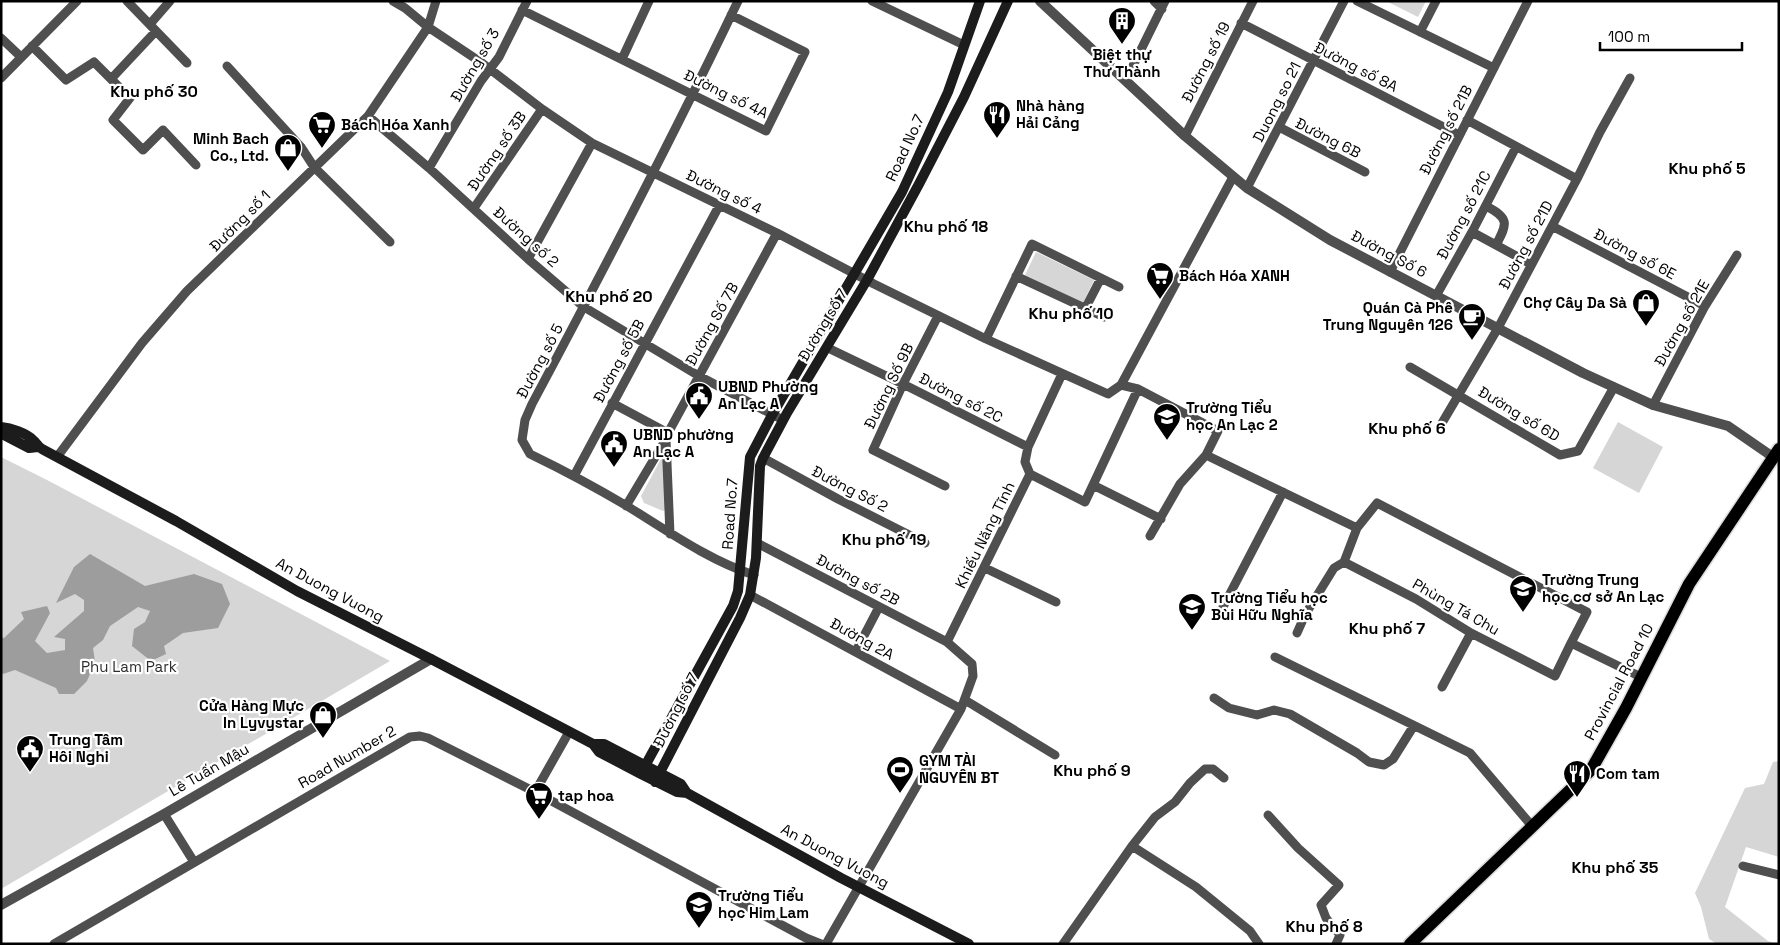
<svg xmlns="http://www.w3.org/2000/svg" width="1780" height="945" font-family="'Space Grotesk',sans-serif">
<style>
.green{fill:#d6d6d6}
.water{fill:#9d9d9d}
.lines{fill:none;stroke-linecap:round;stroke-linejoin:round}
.primary-casing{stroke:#dbdbdb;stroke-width:15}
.minor{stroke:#4f4f4f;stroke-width:9}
.tertiary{stroke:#4f4f4f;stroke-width:10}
.secondary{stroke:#1c1c1c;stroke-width:10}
.primary{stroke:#000;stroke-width:12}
.labels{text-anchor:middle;stroke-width:4.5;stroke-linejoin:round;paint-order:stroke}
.poi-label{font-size:15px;font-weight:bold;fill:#000;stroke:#fff;text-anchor:start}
.street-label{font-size:15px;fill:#000;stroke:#fff}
.park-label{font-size:15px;fill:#2d2d2d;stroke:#fff}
.neighbourhood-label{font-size:16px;font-weight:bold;fill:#000;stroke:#fff}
</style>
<rect width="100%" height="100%" fill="#fff"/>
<path class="green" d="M1386,1H1426L1418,17Z
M1036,252L1094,280L1083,303L1025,275Z
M1618,422L1663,447L1639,493L1593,468Z
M663,455L666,509L663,511L644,503L641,496Z
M1,457L47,480L390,661L1,889Z
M1779,761V857L1746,847L1725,907L1768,941L1776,944H1717L1709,939L1701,907L1695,893L1745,788L1764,784L1773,762Z"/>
<path class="water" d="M90,554L145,586L194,574L222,584L230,604L218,628L183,633L164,646L166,654L151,661L132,646L134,629L145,622L150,611L138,607L110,626L103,640L93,648L95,662L87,681L74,694H59L56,688L15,670L3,674L1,673V637L4,638L24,619L21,612L47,606L50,613L35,641L47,653L65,650V639L54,637L84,611V600L75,594L56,603L74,567Z"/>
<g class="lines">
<defs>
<path id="primary" d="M1410,944L1591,770L1626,708L1689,584L1779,449"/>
</defs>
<use href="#primary" class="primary-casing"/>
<path class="minor" d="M127,1L187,63
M393,1L405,8L428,27L482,63L542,109L592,143L777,233L874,284L986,339L1108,394L1121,385L1233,177
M738,1C673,137 603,271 532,404L525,420L522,440L530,454C563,470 595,487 627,506C666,530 710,561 754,575
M872,1L964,45
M1154,1L1162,9
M1357,1L1494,68
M522,10L766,131L805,52L731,15
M1241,23L1459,135
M150,24L170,1
M1420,32L1436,1
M1,38L21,57
M32,46L66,80L94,62L130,98L113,120L143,150L163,130L196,165
M622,59L649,1
M227,66L301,147L314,167L390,242
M1,78L77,1
M111,79L156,31
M1126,80L1165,1
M368,116L429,168L528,259L584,307L699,376L783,420
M1467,120L1577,179
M1279,127L1365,172
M1185,136L1253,1
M429,168L481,81L499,57L527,1
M1247,188L1344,1
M1486,206C1509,218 1508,223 1496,245
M474,208L542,109
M1552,226L1705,306
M1472,232L1531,264
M528,259L592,143
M1390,272L1528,1
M1016,276L1104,317
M1436,296L1472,232L1516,147
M1085,309L1101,278
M938,316L903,384L873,450L945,486
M986,339L1032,244L1119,287
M828,348L903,384L1028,447
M1410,367L1560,455L1578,451L1614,387
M1121,385L1138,389L1218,431L1206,455L1357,528L1377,503L1587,612L1571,643L1641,677
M612,403L668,433
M1653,405L1705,306L1737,255
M1442,423L1498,328L1577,179L1600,132L1630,78
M666,440L670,534
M57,457L142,343L187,291L368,116L428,27L436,1
M763,458L838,499L925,543
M1030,474L1085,502L1138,389
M574,476L719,206
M1093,485L1161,519
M626,506L666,439L668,433L777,233
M1357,528L1344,562L1416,599L1471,633L1555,676L1571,643
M1150,536L1180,484L1206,455
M757,543L947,642L972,664L973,676L961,709L826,944
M985,568L1056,602
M750,595L961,709
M1223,607L1283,492
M1297,633L1305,615L1334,568L1344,562
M947,642L1030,474L1025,462L1028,447L1062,374
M856,651L879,607
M1275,657L1470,753L1532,826
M1442,687L1471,633
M1214,698L1229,708L1257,715L1274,710L1290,714L1357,753L1369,762L1384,765L1393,759L1413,727
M965,700L1055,755
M535,792L569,732
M164,814L194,862
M1268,815L1298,848L1339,885L1321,905L1326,918L1340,935L1336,944
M1132,846L1196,887L1250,931L1259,944
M1743,866L1779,875
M54,944L410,737L420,736L428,738L535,792L806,938L821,944
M1063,944L1132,846L1155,817L1175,802L1190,783L1205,769H1213L1224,778"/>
<path class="tertiary" d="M1040,1L1185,136L1247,188L1330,240L1583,373L1653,405L1728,426L1773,457
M1,905L164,814L431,659"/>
<path class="secondary" d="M1,427C11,428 26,433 33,440C37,443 37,446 42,449L176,521L297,591L431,659L593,744L599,752L641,774L677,792L687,793L841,878L969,944
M1,427L4,435L29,448L38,447
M593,744H604L681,784L687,793
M645,766L733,606L738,591L750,457L772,415L902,192L948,92L980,1
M655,782L740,618L750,595L756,558L760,466L763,458L787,413L867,280L919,184L964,97L1008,1"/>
<use href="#primary" class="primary"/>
</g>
<defs>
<symbol id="building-pin" viewBox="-11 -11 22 30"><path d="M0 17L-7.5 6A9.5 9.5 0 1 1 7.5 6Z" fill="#000" stroke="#fff"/><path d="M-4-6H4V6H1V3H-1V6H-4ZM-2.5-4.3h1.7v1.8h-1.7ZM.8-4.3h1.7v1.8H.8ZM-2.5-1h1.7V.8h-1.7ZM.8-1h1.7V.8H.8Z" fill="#fff"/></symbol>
<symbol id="restaurant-pin" viewBox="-11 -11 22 30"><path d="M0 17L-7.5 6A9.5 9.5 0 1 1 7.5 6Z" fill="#000" stroke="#fff"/><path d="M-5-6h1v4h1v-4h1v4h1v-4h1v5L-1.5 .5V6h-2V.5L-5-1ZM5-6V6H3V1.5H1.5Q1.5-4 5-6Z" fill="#fff"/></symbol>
<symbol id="supermarket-pin" viewBox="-11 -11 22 30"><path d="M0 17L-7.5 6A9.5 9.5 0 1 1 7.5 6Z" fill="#000" stroke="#fff"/><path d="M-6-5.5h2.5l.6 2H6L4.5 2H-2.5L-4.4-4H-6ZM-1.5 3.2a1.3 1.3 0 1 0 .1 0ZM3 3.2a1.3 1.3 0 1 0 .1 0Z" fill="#fff"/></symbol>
<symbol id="shop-pin" viewBox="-11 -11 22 30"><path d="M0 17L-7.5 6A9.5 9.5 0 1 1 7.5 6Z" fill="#000" stroke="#fff"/><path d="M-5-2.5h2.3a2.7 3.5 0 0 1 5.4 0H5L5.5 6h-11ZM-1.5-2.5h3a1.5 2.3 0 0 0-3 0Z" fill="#fff"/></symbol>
<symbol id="cafe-pin" viewBox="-11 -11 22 30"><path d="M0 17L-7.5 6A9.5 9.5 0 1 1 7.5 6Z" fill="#000" stroke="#fff"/><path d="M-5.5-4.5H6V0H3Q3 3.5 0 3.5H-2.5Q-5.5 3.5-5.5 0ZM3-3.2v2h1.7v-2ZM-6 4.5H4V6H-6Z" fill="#fff"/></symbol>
<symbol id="civic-pin" viewBox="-11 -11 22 30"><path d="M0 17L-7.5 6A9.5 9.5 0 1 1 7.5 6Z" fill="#000" stroke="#fff"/><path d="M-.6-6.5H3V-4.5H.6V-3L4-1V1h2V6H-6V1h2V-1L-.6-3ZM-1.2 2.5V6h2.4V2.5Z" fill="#fff"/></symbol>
<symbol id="school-pin" viewBox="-11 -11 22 30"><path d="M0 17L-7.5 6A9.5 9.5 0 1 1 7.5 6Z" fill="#000" stroke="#fff"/><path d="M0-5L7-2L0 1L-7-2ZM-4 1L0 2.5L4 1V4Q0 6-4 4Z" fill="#fff"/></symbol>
<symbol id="stadium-pin" viewBox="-11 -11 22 30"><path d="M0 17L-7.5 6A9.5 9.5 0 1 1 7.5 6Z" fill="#000" stroke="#fff"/><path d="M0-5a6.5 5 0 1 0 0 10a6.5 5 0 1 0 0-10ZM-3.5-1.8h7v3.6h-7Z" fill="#fff"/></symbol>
</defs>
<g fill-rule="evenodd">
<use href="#building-pin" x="1106" y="5" width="32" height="43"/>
<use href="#restaurant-pin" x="981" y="99" width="32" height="43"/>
<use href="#supermarket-pin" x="306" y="109" width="32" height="43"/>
<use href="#shop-pin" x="272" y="132" width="32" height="43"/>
<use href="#supermarket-pin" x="1144" y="260" width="32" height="43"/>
<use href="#shop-pin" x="1630" y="287" width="32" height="43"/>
<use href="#cafe-pin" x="1456" y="301" width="32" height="43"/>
<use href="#civic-pin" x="683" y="380" width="32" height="43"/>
<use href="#school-pin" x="1151" y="401" width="32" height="43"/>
<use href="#civic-pin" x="598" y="428" width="32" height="43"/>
<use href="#school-pin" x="1507" y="573" width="32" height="43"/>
<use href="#school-pin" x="1176" y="591" width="32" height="43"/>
<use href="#shop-pin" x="307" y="699" width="32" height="43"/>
<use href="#civic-pin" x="14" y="733" width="32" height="43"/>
<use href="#stadium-pin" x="884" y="754" width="32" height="43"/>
<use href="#restaurant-pin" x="1561" y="758" width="32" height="43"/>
<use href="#supermarket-pin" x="523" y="780" width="32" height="43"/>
<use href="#school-pin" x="683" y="889" width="32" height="43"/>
</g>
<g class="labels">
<g class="poi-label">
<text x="1122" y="60" text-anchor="middle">Biệt thự<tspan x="1122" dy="17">Thư Thành</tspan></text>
<text x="1016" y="111">Nhà hàng<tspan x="1016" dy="17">Hải Cảng</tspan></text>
<text x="341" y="130">Bách Hóa Xanh</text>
<text x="269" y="144" text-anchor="end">Minh Bach<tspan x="269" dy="17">Co., Ltd.</tspan></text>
<text x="1179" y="281">Bách Hóa XANH</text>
<text x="1627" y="308" text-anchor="end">Chợ Cây Da Sà</text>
<text x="1453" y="313" text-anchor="end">Quán Cà Phê<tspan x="1453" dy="17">Trung Nguyên 126</tspan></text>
<text x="718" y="392">UBND Phường<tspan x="718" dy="17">An Lạc A</tspan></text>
<text x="1186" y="413">Trường Tiểu<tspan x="1186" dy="17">học An Lạc 2</tspan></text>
<text x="633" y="440">UBND phường<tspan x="633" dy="17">An Lạc A</tspan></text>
<text x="1542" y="585">Trường Trung<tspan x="1542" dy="17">học cơ sở An Lạc</tspan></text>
<text x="1211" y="603">Trường Tiểu học<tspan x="1211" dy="17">Bùi Hữu Nghĩa</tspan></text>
<text x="304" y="711" text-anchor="end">Cửa Hàng Mực<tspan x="304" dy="17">In Lyvystar</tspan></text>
<text x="49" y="745">Trung Tâm<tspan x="49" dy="17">Hôi Nghi</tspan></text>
<text x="919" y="766">GYM TÀI<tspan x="919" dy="17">NGUYÊN BT</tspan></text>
<text x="1596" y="779">Com tam</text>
<text x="558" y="801">tap hoa</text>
<text x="718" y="901">Trường Tiểu<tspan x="718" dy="17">học Him Lam</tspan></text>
</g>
<g class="street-label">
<text transform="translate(1206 62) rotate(-63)" y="5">Đường số 19</text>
<text transform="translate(475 65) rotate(-60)" y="5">Đường số 3</text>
<text transform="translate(1356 67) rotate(27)" y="5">Đường số 8A</text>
<text transform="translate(726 94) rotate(26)" y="5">Đường số 4A</text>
<text transform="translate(1277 102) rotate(-63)" y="5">Duong so 21</text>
<text transform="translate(1446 130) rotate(-63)" y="5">Đường số 21B</text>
<text transform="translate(1328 138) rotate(27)" y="5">Đường 6B</text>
<text transform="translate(905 148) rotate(-65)" y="5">Road No.7</text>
<text transform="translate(497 151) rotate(-56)" y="5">Đường số 3B</text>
<text transform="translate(724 192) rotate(26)" y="5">Đường số 4</text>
<text transform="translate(1464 215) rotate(-62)" y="5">Đường số 21C</text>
<text transform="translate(240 221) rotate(-45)" y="5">Đường số 1</text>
<text transform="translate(526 237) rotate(42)" y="5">Đường số 2</text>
<text transform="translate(1526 245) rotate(-62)" y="5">Đường số 21D</text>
<text transform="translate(1389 254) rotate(28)" y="5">Đường Số 6</text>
<text transform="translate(1635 254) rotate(28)" y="5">Đường số 6E</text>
<text transform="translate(1682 323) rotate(-61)" y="5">Đường số 21E</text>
<text transform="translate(712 324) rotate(-61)" y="5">Đường Số 7B</text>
<text transform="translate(823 325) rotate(-59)" y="5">Đường số 7</text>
<text transform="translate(540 361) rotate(-62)" y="5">Đường số 5</text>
<text transform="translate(619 361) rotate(-62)" y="5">Đường số 5B</text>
<text transform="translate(889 386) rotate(-64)" y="5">Đường Số 9B</text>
<text transform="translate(961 398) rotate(27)" y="5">Đường số 2C</text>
<text transform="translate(1519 414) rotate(31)" y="5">Đường số 6D</text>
<text transform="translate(850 489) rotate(27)" y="5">Đường Số 2</text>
<text transform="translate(730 514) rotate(-86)" y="5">Road No.7</text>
<text transform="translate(985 535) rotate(-64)" y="5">Khiếu Năng Tĩnh</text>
<text transform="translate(858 580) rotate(28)" y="5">Đường số 2B</text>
<text transform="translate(330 590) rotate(28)" y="5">An Duong Vuong</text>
<text transform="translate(1456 607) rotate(30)" y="5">Phùng Tá Chu</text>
<text transform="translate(862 639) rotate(29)" y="5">Đường 2A</text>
<text transform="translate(1619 682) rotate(-62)" y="5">Provincial Road 10</text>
<text transform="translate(676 710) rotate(-63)" y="5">Đường số 7</text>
<text transform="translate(347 757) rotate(-30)" y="5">Road Number 2</text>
<text transform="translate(209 770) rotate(-30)" y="5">Lê Tuấn Mậu</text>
<text transform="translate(835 856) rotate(28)" y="5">An Duong Vuong</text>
</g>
<g class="park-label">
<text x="129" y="672">Phu Lam Park</text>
</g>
<g class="neighbourhood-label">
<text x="154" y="97">Khu phố 30</text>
<text x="1707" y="174">Khu phố 5</text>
<text x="946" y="232">Khu phố 18</text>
<text x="609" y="302">Khu phố 20</text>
<text x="1071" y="319">Khu phố 10</text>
<text x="1407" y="434">Khu phố 6</text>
<text x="884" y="545">Khu phố 19</text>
<text x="1387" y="634">Khu phố 7</text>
<text x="1092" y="776">Khu phố 9</text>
<text x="1615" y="873">Khu phố 35</text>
<text x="1324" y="932">Khu phố 8</text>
</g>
</g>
<rect width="1780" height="945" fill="none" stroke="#000000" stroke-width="5"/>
<path d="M1600 42v8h142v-8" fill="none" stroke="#000000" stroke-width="2.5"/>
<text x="1608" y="42" font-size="15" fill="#000000" stroke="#ffffff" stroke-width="4" paint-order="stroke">100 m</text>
</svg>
